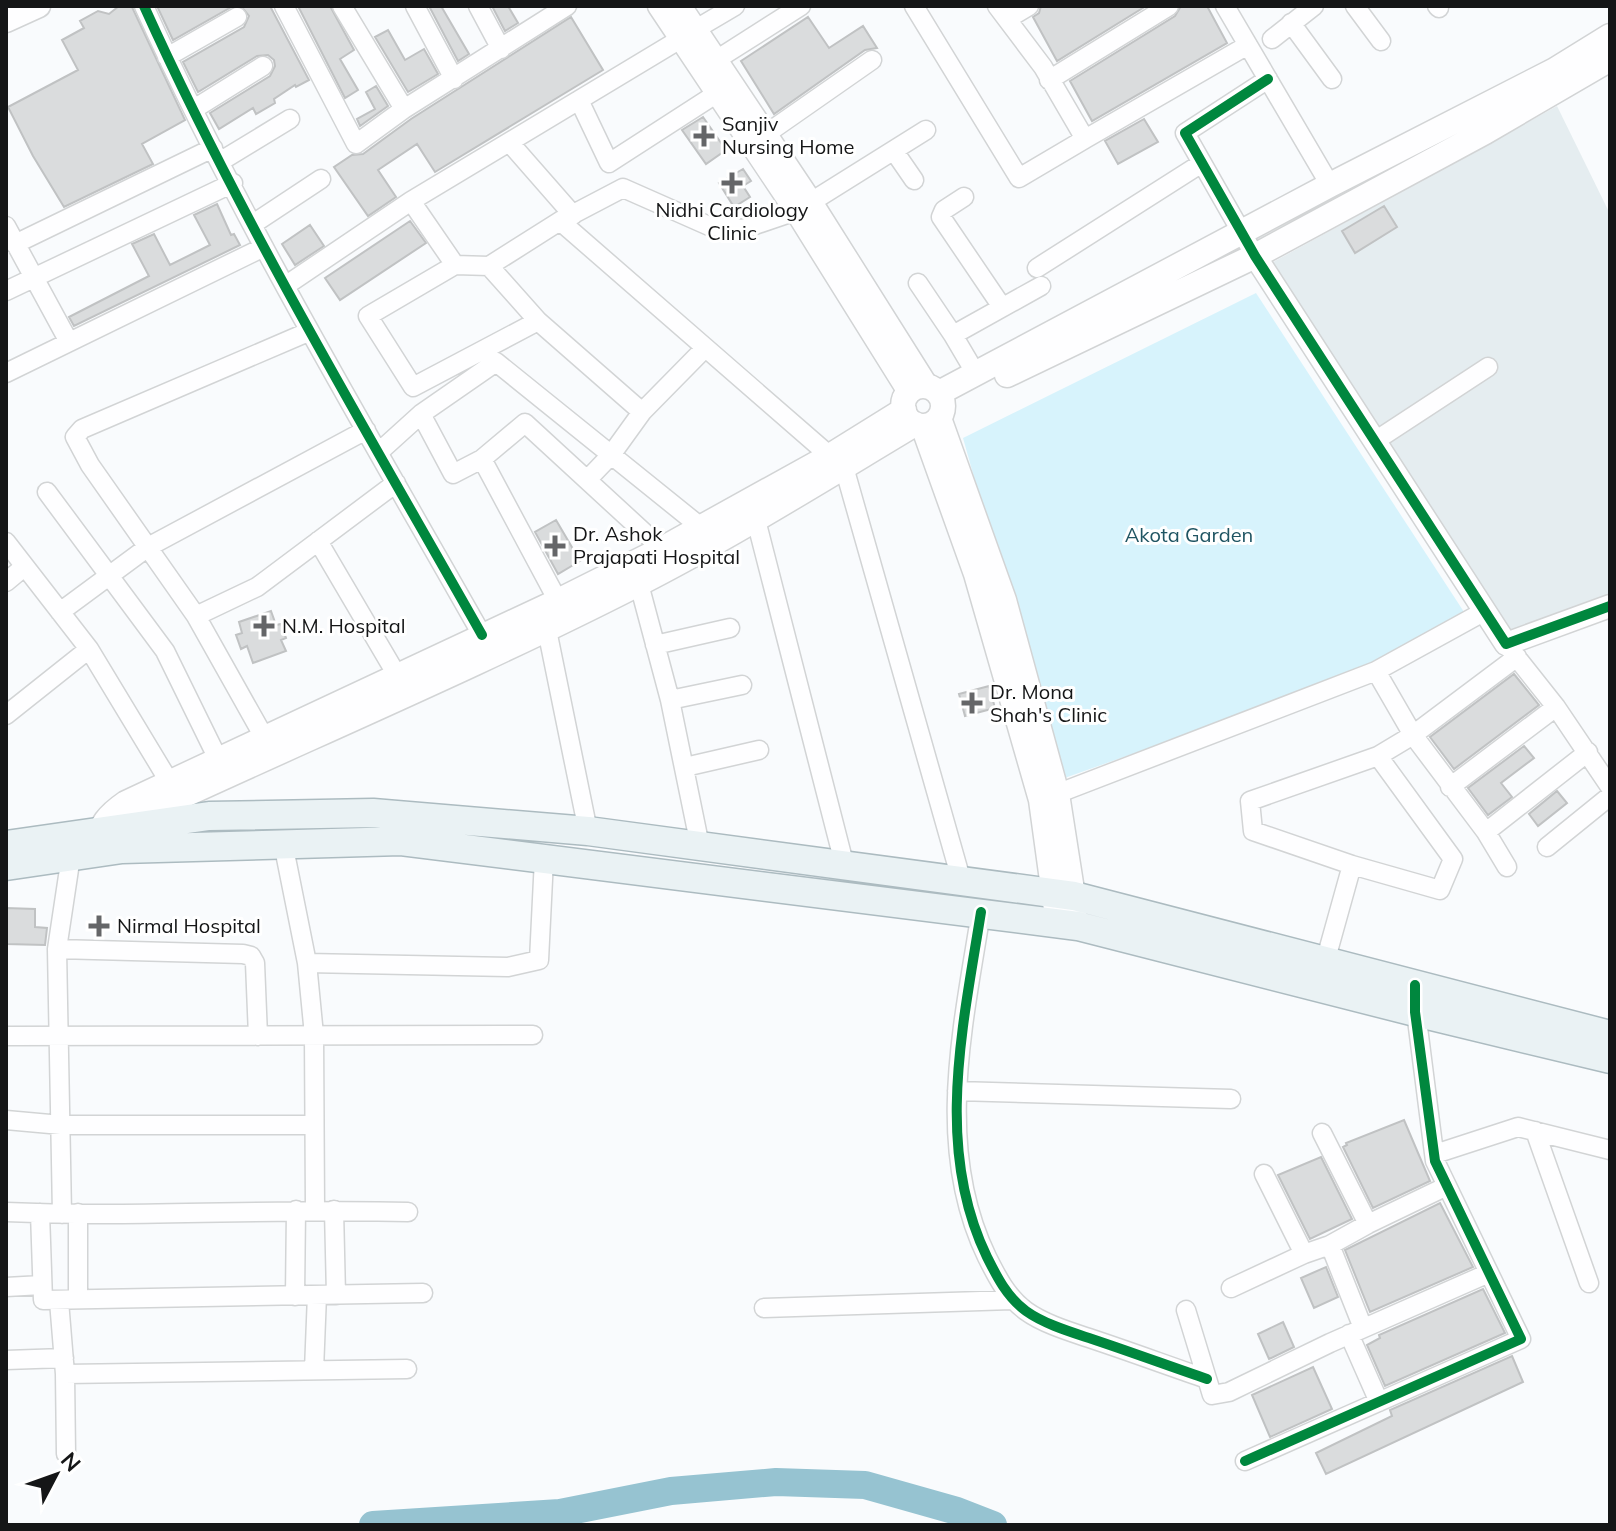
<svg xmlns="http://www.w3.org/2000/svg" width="1616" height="1531" font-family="Mulish,sans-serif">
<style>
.built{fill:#e5edf0}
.green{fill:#d7f3fc}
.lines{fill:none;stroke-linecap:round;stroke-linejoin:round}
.river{stroke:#96c3d1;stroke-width:28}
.building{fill:#dadcdd;stroke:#c0c2c3;stroke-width:2}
.minor-casing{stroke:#d2d4d5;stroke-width:21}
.tertiary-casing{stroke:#d2d4d5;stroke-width:25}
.secondary-casing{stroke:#d2d4d5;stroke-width:27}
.primary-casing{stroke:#acbbc0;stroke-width:31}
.minor{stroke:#fefeff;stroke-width:18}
.tertiary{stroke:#fefeff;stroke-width:22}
.secondary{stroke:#fefeff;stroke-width:24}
.primary{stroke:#eaf2f4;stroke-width:28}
.cycleway-casing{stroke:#fff;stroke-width:15}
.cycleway{stroke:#00873e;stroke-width:10}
.poi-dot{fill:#656668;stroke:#fff;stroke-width:3}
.labels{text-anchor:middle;stroke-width:6;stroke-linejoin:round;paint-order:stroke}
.poi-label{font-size:20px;fill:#151617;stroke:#fff;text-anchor:start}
.park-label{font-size:20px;fill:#205563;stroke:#fff}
</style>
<rect width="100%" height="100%" fill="#f9fbfd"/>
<path class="built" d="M1557,106L1610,214V601L1506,644L1266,266Z"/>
<path class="green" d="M1256,293L1464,612L1386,659L1267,706L1059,780L963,438Z"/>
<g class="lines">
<path class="river" d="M373,1525L560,1513L671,1491L776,1482L865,1485L957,1511L993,1525"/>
</g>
<path class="building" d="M119,6L132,7L185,120L142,144L153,164L64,207L33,156L8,107L78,70L62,40L84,28L80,21L98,11L109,14Z
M157,6H233L173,40Z
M241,6H270L309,80L296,87L295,85L274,99L275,103L256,114L253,108L219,129L210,113L270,76L275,66L274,60L268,55L257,56L198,92L183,62L244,27L249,16Z
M298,6H330L354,50L340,59L358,90L345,98Z
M429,6H441L469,54L458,61Z
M492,6H508L518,23L505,31Z
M1041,6H1146L1057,61L1033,17L1039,13Z
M1181,6H1207L1227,43L1092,121L1070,81L1175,16Z
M571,17L603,70L435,172L417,144L378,170L396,197L368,216L334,167L352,155L363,154L411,119Z
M808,17L829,48L863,26L877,48L865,50L774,114L741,61Z
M388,30L405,60L424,49L438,74L408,92L375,37Z
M376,86L388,106L360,126L357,119L375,109L366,92Z
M703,117L726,150L706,164L682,130Z
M1144,119L1158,142L1118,164L1105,141Z
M743,169L751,181L743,186L750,197L734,207L719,183Z
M217,204L231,235L234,234L240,245L74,326L69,317L149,276L132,244L154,234L170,265L210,245L194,215Z
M1384,206L1397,227L1355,253L1342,231Z
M410,221L426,243L340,300L325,278Z
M310,225L324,246L295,265L282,244Z
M556,520L580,561L558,574L535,532Z
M271,611L276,625L281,624L286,638L281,640L286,651L253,663L247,646L241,649L236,635L242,633L239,622Z
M1514,674L1539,705L1454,769L1430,737Z
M989,686L995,708L965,716L959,694Z
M1524,746L1534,758L1501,783L1512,797L1488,815L1468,788Z
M1557,791L1567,803L1538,826L1529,814Z
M6,908L35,909V927L47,928L45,945L6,944Z
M1404,1120L1430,1181L1373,1208L1343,1147L1347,1145L1346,1143Z
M1321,1157L1352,1219L1310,1239L1278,1175Z
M1440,1203L1473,1267L1370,1312L1345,1250Z
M1326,1267L1338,1297L1314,1308L1301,1278Z
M1483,1289L1505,1333L1385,1386L1367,1345L1380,1338L1379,1335Z
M1283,1322L1294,1347L1269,1359L1258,1334Z
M1512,1356L1523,1382L1326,1474L1316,1453L1392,1416L1390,1410Z
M1313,1367L1332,1409L1270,1437L1252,1395Z"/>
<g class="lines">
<defs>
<path id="minor" d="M144,6C242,223 365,428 482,635
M284,6L356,144L404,109L567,6
M342,6L404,109
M415,6L454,79
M478,6L501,49
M914,6L1019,178L1085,139L1043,67L997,6
M1225,6L1330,185
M1355,6L1381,41
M1437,6L1439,8
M1007,19L1029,6
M1291,23L1332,79
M696,29L735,6
M1272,39L1314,6
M167,57L237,17
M716,60L801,6
M1049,80L1169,6
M579,100L609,163L719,92
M194,109L263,66
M766,134L872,60
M1085,139L1248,45
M509,142L573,215
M894,151L914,180
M221,161L290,119
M964,197L944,210L941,217L1002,307
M411,201L455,265L489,266L538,321L642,412
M811,202L926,130
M560,221L830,456
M253,224L321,179
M6,226L69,342
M15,244L213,148
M1255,256L1185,133L1268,79
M455,265L368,316L413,387L538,321
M489,266L560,221L623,188L709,226L743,229L796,211
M1037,268L1202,163
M918,283L953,335
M285,286L411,201L682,38
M6,291L233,183
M6,373L264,247
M976,374L953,335L1041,286
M421,414L453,474L482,459L525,423L662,549
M1375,441L1488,367
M379,452L421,414L496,362L702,528
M482,459L558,601
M844,467L961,879
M587,480L611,455L642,412L705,348
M47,492L165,651L218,759
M756,520L844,863
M318,541L398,677
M6,542L89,649L170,783
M6,582L24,567
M639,584L670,700L700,846
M60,612L148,547L366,430
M196,616L90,465L75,437L82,429L308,332
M547,630L588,831
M1506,644L1556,707L1610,787
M655,645L730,628
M1376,671L1413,735L1486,832L1507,867
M670,700L742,685
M6,715L89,649
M264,737L196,616L257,587L396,483
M1378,756L1453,859L1440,890L1352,865L1253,831L1250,801Z
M1378,756L1413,735L1517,657
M685,767L759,750
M1450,787L1556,707
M1046,798L1376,671L1485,611
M1486,832L1588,752
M283,843L307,963L314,1035L315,1210
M1547,847L1610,796
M981,912C963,1026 934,1148 987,1257C997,1277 1007,1297 1026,1311C1044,1324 1071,1332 1092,1339C1131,1352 1169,1366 1207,1379
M57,949L243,954L251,956L255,963L258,1036
M1325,962L1352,865
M307,963L508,967L539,960L544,859
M6,1036L533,1035
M957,1091L1231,1099
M6,1120L61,1125H314
M1535,1131L1589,1283
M1322,1133L1368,1224
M1435,1154L1518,1127L1610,1150
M1264,1174L1304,1254
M334,1210L336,1295
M6,1212C140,1218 274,1208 408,1212
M40,1213L43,1300L423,1293
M78,1213V1299
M62,1214L57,949L71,856
M1330,1245L1363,1328
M6,1287L42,1285
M1231,1288L1304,1254L1330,1245L1368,1224L1447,1186
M295,1296L296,1210
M59,1301L65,1374L66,1454
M764,1308L1012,1300
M1186,1310L1212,1395L1229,1392L1330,1343L1489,1273
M1349,1334L1379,1402
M6,1360L64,1358
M314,1370L317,1295
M65,1374L407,1369
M1245,1461L1521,1339L1435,1161L1415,1004"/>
<path id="tertiary" d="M659,6L796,211L909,392
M680,6L811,202L927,386
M6,21L39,6
M1255,256L1506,644L1610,606
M940,418L1005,600L1058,794L1076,909
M922,426L975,574L1040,800L1057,924"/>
<path id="secondary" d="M1007,375L1255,256L1485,132L1610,59
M903 406a20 20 0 1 1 40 0a20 20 0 1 1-40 0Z
M939,393L1330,185L1555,70L1610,36
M131,824L174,800C328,729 485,662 636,585C732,536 823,479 915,424
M97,846C98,826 110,814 126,803L558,601L662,549L830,456L904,410"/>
<path id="primary" d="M6,845L209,816L373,813L588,831L1074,896L1610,1035
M6,866L122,849L401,841L1078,926L1415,1012L1610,1059"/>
</defs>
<use href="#minor" class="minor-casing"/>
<use href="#tertiary" class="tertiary-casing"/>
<use href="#secondary" class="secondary-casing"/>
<use href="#primary" class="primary-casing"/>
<use href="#minor" class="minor"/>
<use href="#tertiary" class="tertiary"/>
<use href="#secondary" class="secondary"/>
<use href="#primary" class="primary"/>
<defs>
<path id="cycleway" d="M144,6C242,223 365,428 482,635
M1268,79L1185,133L1255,256L1506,644L1610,606
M981,912C963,1026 934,1148 987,1257C997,1277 1007,1297 1026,1311C1044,1324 1071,1332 1092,1339C1131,1352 1169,1366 1207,1379
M1245,1461L1521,1339L1435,1161L1415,1012V985"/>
</defs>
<use href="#cycleway" class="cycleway-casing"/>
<use href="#cycleway" class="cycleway"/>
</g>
<g class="poi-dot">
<path d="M700 124h8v8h8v8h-8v8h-8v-8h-8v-8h8z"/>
<path d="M728 171h8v8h8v8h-8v8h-8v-8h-8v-8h8z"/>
<path d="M551 534h8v8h8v8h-8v8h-8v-8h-8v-8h8z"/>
<path d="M260 614h8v8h8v8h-8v8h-8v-8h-8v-8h8z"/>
<path d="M968 691h8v8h8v8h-8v8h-8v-8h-8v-8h8z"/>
<path d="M95 914h8v8h8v8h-8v8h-8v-8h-8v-8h8z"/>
</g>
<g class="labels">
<g class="poi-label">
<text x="722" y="131">Sanjiv<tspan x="722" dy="23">Nursing Home</tspan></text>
<text x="732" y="217" text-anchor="middle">Nidhi Cardiology<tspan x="732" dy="23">Clinic</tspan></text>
<text x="573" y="541">Dr. Ashok<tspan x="573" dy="23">Prajapati Hospital</tspan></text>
<text x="282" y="633">N.M. Hospital</text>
<text x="990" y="699">Dr. Mona<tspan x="990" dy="23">Shah's Clinic</tspan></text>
<text x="117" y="933">Nirmal Hospital</text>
</g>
<g class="park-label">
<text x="1189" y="542">Akota Garden</text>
</g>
</g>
<rect width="1616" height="1531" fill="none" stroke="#151617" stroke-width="16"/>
<g transform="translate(56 1475) rotate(49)" stroke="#ffffff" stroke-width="6" paint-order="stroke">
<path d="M0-6L14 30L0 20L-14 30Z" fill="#151617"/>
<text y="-12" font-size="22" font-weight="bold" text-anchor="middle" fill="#151617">N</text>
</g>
</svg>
